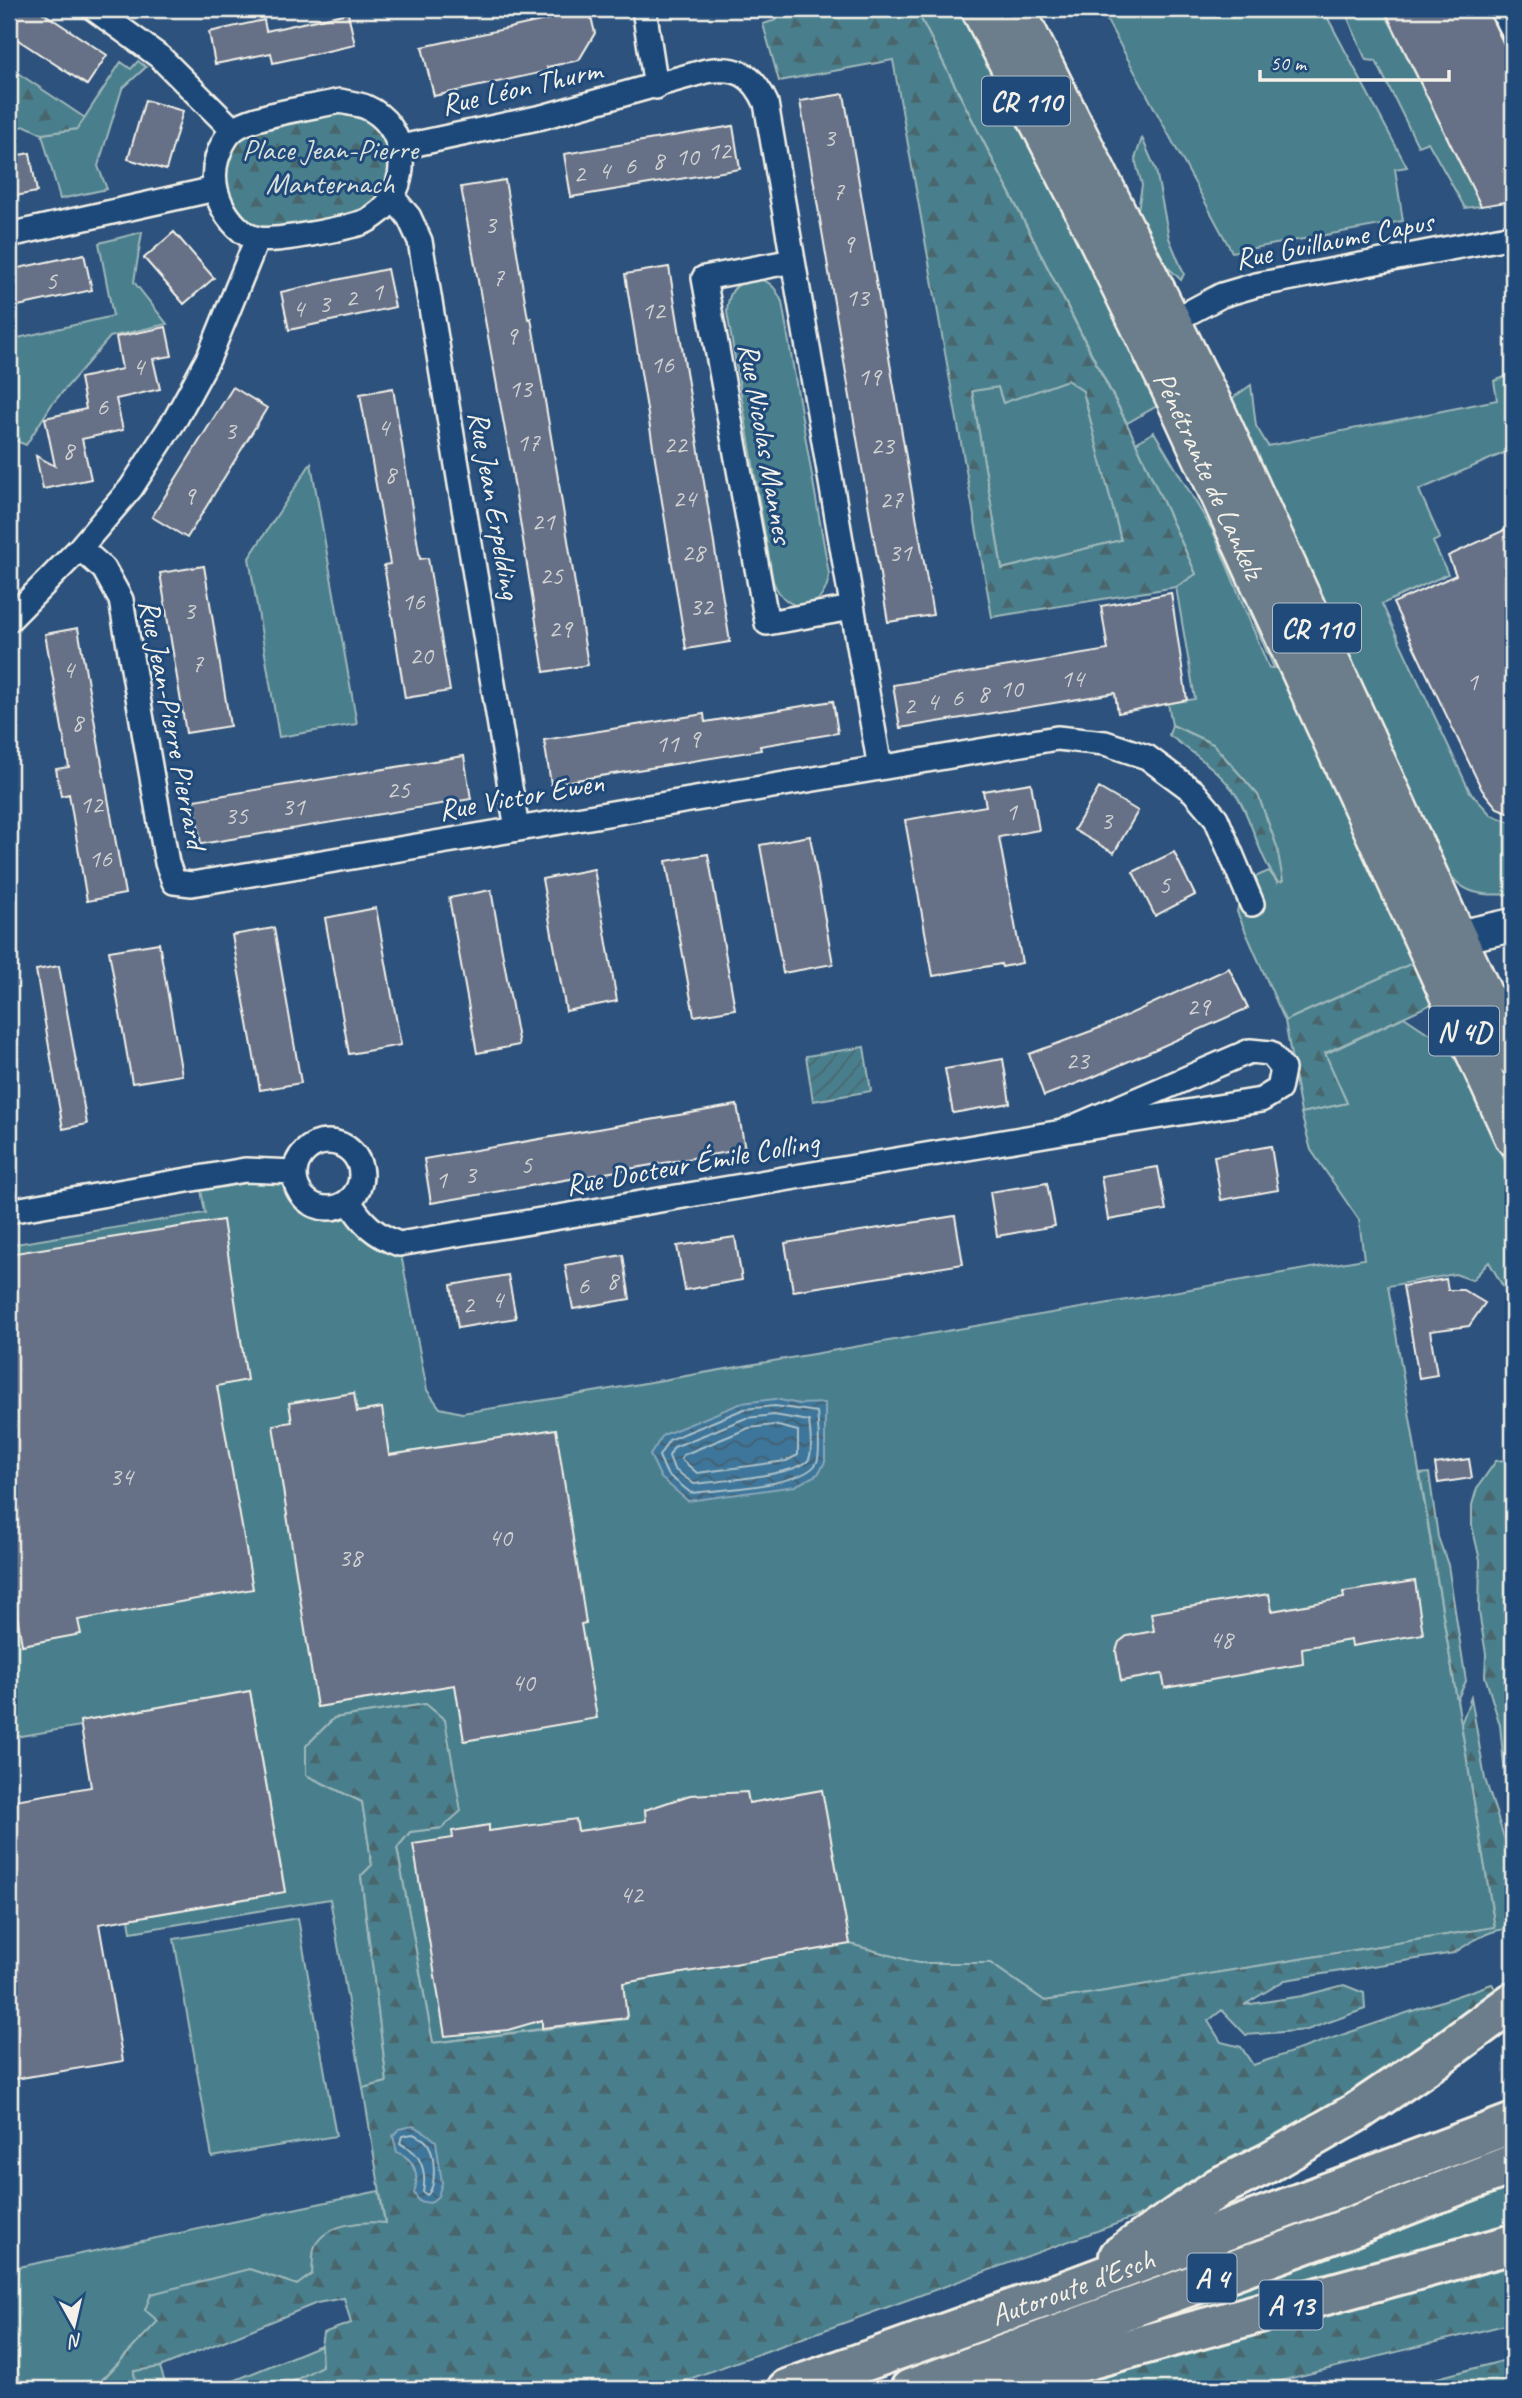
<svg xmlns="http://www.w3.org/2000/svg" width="1522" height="2398" font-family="Caveat,sans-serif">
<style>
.green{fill:#4a7f8d;stroke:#9fb8ba;stroke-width:2}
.forest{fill:url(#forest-firs);stroke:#9fb8ba;stroke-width:2;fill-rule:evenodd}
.garden{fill:url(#garden-furrows);stroke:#9fb8ba;stroke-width:2}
.water{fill:url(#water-waves);stroke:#87a7b9;stroke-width:2}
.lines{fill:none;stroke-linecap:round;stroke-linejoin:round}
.shore{stroke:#abc0c9;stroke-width:2}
.building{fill:#667087;stroke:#f4f1e8;stroke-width:2}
.street-casing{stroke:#f4f1e8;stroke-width:28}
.secondary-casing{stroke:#f4f1e8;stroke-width:37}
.primary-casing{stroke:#f4f1e8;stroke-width:40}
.highway-casing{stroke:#f4f1e8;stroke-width:44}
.street{stroke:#1f4a7a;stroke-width:23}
.secondary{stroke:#1f4a7a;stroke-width:32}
.primary{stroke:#6c7d8b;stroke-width:35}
.highway{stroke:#6c7d8b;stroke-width:38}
.labels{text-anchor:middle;stroke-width:6;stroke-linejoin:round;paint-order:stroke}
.number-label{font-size:26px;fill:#d0d1d0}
.shield{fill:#1f4a7a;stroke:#b4bfc7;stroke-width:2}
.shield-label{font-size:28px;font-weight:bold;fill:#f4f1e8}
.street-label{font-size:30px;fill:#f4f1e8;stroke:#1f4a7a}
.park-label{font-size:30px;fill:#dae0da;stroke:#1f4a7a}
</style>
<defs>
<pattern id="forest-firs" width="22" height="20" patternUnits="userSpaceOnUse" patternTransform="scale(1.75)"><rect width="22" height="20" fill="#4a7f8d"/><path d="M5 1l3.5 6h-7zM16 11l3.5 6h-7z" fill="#4a666d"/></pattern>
<pattern id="garden-furrows" width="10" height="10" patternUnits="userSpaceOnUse" patternTransform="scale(1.75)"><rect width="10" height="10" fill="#4a7f8d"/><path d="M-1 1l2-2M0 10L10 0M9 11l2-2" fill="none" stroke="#4a666d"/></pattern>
<pattern id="water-waves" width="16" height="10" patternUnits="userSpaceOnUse" patternTransform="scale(1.75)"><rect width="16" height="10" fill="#3e769a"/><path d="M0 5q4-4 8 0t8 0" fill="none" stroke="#445f70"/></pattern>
</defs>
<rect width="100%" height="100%" fill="#2d527d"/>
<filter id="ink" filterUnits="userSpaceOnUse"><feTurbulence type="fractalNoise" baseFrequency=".0143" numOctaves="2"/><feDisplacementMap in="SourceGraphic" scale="14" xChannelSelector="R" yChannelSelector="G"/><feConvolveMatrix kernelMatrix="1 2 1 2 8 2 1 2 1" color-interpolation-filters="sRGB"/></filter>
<g filter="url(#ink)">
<path class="green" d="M916,9H964L1162,403L1127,423Z
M1116,9H1323L1407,167L1395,169L1403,221L1232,252L1104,15Z
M1344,9H1383L1481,206L1465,208L1428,142L1418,146L1376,61L1366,60Z
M138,61L146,67L122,89L98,166L107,189L60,199L42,134L77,129L121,62L131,69Z
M1142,138L1156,170L1169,238L1184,274L1181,280L1156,256L1137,216L1142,185L1135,159Z
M142,232L134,282L167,324L110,337L52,404L26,445L9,438V340L113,316L99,243Z
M750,278C768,279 775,285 782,302L829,574C826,613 787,618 773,581L727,312C728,293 733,286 750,278Z
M1513,374V449L1419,490L1440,538L1433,542L1448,574L1382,604L1470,792L1491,815L1513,823V894C1464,897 1459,889 1432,850L1227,402L1251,385L1256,426L1268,446L1497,400L1494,381Z
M1067,380L1083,391L1121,540L1002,569L972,391L998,387L1003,403Z
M1167,423L1417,961L1285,1021L1237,912L1243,882L1269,871L1277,882V847L1258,795L1213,744L1172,725L1168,703L1195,699L1176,587L1196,574L1136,443L1154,432L1213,531L1269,668H1274Z
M311,463L357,724L279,737L249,558Z
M1404,1017L1428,1033L1449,1031L1513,1179V1236L1511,1232L1505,1235L1513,1248V1304L1489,1262L1472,1280L1455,1274L1388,1286L1495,1927L1045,2001L990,1963H918L850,1944L623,1983L627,2018L433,2043L397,1848L410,1832L442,1828L445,1720L425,1704L334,1718L306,1746V1775L362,1802L372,1865L361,1876L387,2082L363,2088L330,1899L131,1932L129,1919L285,1891L250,1691L80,1721L81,1726L9,1738V1245L205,1213L199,1178L295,1172C297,1198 314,1211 340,1207L399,1244L427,1390L440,1408L462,1413L564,1397L1364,1259L1359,1220L1311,1150L1301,1113L1347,1103L1325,1054Z
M298,1918L336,2136L212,2157L174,1939Z
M1513,2183V2232L1198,2313L1196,2307Z
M379,2191L385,2223L315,2247L312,2274L297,2285L249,2269L159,2321L93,2389H21L9,2319V2269Z
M321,2345L323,2366L279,2389H214Z
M160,2367L167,2389H135L133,2371Z"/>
<path class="forest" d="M774,9H916L1131,432L1196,574L1176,587L992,617L893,60L779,81L763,24L776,20ZM1067,380L1083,391L1121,540L1002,569L972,391L998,387L1003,403Z
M9,67L85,118L77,129L42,134L26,126L9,129Z
M367,107L401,147L380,212L277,240L223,209L221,148L233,130Z
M1172,725L1213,744L1258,795L1277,847L1283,881L1278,882C1261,860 1255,832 1243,807C1229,776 1195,755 1169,735Z
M1417,961L1436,1002L1325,1053L1347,1103L1301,1113L1285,1021Z
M1513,1459V1827L1507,1796L1500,1725L1485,1676L1486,1654L1479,1612L1480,1560L1472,1526V1505L1477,1488L1496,1461Z
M1429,1473L1438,1537L1448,1565L1466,1681L1457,1700L1420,1474Z
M1471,1697L1485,1779L1505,1840H1513V1930C1495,1925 1469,1943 1454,1953L1285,1980L1244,2005L1302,1996L1344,1985L1364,1993L1365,2009L1307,2030L1246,2035L1222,2010L1208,2021L1221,2042L1241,2047L1253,2065L1492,1984L1507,2007L1218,2187L662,2389H279L322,2366L321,2345L323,2333L351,2323L344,2298L317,2303L160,2367L134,2371L135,2389H94L158,2321L145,2310L151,2294L249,2269L297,2285L312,2274C313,2266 312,2253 315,2246C326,2223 363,2221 385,2223L363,2088L387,2082L361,1876L372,1865L362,1802L306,1775V1746L334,1718L426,1704L445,1720L461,1811L442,1828L410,1832L397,1848L433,2043L627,2019L623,1983L850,1944L918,1963H990L1045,2001L1495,1927L1461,1724ZM406,2156L442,2183L419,2201L415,2193C419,2178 416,2168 406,2156Z
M1513,2258V2323L1248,2389H1037Z
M1513,2358V2389H1395L1510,2359Z"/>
<path class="garden" d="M864,1047L871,1091L813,1101L806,1056Z"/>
<path class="water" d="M775,1399L799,1404L825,1403V1462L818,1474L795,1486L688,1501L661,1478L650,1455L663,1435L742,1403Z
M413,2126L425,2132L436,2141L442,2183L438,2196L430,2203L419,2201L414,2193C420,2175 415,2159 397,2152L393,2136L399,2129Z"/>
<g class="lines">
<path class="shore" d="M775,1406L817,1412C818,1424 821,1452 817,1462C807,1486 716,1490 691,1493L667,1474L659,1456L669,1440L744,1409Z
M774,1415L809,1421C810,1430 813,1450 809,1459C801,1475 713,1482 694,1484L674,1469L669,1456L674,1447L746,1418Z
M774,1425L798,1431V1455L786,1461L697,1473L681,1459L683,1455L749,1428Z
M413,2134C418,2136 425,2139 428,2144C435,2155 437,2187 427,2195L423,2192C426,2178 424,2159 410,2149C407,2147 403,2146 400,2143L402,2136Z"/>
</g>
<path class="building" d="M16,9H37L107,55L87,85L9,34V19Z
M547,9H589L595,33L579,60L547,67L548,71L434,96L422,47L550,19Z
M1384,9H1487L1513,63V201L1481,206Z
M348,13L355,45L273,63L271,53L215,64L209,32L264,20L266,31Z
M844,94L933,615L888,622L800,101Z
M145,100L183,111L166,170L128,159Z
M733,126L740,169L571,197L564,154Z
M30,153L37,192L9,197V157Z
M505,180L528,319L531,318L558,478L588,665L544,672L510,458L461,187Z
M174,232L214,278L184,304L144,258Z
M84,254L92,290L9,308V270Z
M669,267L730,642L686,649L625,274Z
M387,269L395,307L289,330L281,292Z
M166,327L172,356L153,359L160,389L116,399L123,430L82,439L91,479L43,489L36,456L55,466L45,418L86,409L80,378L122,369L116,337Z
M233,387L267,408L187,538L152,517Z
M393,388L420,559L428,558L450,691L405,698L384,565L390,564L360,394Z
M1513,526V814L1497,808L1482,790L1393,603L1456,575L1448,556Z
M204,566L230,726L186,733L160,573Z
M1171,593L1187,700L1118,713L1115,693L900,728L893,685L1108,650L1101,606Z
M78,628L125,894L87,901L69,794L61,796L56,769L69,767L45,634Z
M833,701L838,733L760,746L761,750L551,784L544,740L704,714L705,722Z
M464,756L471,799L201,844L194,800Z
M1031,783L1039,830L999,837L1022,963L1002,967L1001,964L933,976L905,820L986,806L983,791Z
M1099,788L1138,811L1114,853L1074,830Z
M810,836L833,964L783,973L760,845Z
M1174,852L1195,895L1155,916L1133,872Z
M708,854L735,1009L694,1016L666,861Z
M594,869L617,1001L566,1011L542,879Z
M491,890L519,1045L477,1053L449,898Z
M376,908L401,1045L349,1054L325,918Z
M274,928L301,1083L260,1090L232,935Z
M159,943L182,1075L132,1083L109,951Z
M59,966L87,1124L63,1129L36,970Z
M1229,968L1248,1008L1091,1078L1044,1096L1029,1054L1102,1027Z
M1003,1059L1010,1103L953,1113L945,1069Z
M737,1105L745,1149L431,1203L424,1159Z
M1271,1146L1278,1190L1221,1200L1214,1156Z
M1158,1167L1166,1210L1108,1220L1101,1176Z
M1047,1183L1055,1226L997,1236L990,1192Z
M955,1216L963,1264L793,1291L785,1243Z
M223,1220L247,1380L217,1386L253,1589L78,1620L81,1634L22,1645L9,1566V1254Z
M735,1237L742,1280L685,1290L677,1246Z
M623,1255L630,1299L573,1309L565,1265Z
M508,1275L516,1318L458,1328L451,1285Z
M1446,1279L1448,1290H1463L1485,1303L1469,1326L1430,1331L1437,1375L1419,1378L1403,1286Z
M354,1393L357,1412L382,1408L389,1455L556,1429L586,1623L581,1624L597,1718L464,1741L455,1685L317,1707L273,1425L292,1422L289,1403Z
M1469,1459L1472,1478L1438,1483L1435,1464Z
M1415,1581L1423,1634L1352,1646L1351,1640L1302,1648L1303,1664L1165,1688L1162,1674L1121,1681L1116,1651L1119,1642L1127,1636L1154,1631L1151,1613L1269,1594L1272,1611L1344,1598L1343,1592Z
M250,1691L285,1892L99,1924L123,2061L9,2080V1801L91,1787L80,1721Z
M822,1790L850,1944L623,1983L627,2018L542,2028V2020L508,2030L445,2036L413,1844L453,1838L452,1831L489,1825V1831L576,1819L578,1831L646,1821L645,1810L690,1795L747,1792L749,1803Z"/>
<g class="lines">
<defs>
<path id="street" d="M94,9L160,57L233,130
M644,9L656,87
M1502,9L1513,30
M340,101C348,103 359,104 366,107C407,125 412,181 382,210C377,214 370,220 364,222C347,228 277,242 259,239C243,237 228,219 221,204C214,189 212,175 217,158C220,149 225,137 233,130C250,115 315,107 340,101Z
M401,147L542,117L706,71C737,66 753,74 766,103L880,768
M393,198L409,217L420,241L517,829
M9,235L215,189
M793,261L704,278L767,623L852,608
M1173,321L1222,295L1256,285L1513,236
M80,548L104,569L121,600L167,863L174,882L192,884L1057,738L1105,743L1147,757L1193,791L1216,818L1252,904
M9,620L80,548L131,488L176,418L209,357L257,239
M1250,1051L1270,1053L1283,1069L1279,1089L1261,1100L1062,1132Z
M295 1175a33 33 0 1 1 66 0a33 33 0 1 1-66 0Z
M349,1201C362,1223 375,1235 399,1244L1062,1132
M9,1211L245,1170L295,1172"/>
<path id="secondary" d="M1458,937L1513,925"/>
<g id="primary">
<path id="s1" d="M979,9L1074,193L1179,409L1513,1138"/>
<path d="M1017,9L1216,408L1513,1057"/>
</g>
<g id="highway">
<path d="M1119,2256L1219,2187L1268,2163L1357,2112L1438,2057L1513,2002"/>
<path d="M987,2380L1069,2365L1513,2244"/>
<path id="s2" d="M787,2389L1072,2288L1513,2123"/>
<path d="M910,2389L1343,2230L1513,2164"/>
</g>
</defs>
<use href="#street" class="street-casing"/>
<use href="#secondary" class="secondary-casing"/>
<use href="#primary" class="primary-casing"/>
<use href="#highway" class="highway-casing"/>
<use href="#street" class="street"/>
<use href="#secondary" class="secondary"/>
<use href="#primary" class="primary"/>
<use href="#highway" class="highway"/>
</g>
</g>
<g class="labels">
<g class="number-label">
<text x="829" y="146">3</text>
<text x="719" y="159">12</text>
<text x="687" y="165">10</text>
<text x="658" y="169">8</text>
<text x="630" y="174">6</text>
<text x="604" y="179">4</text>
<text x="579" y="182">2</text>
<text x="838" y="200">7</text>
<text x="490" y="233">3</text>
<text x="848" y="252">9</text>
<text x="498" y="286">7</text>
<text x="51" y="289">5</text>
<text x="377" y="300">1</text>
<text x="351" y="306">2</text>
<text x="857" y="306">13</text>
<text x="324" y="312">3</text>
<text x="298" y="317">4</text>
<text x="653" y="319">12</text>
<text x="511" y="344">9</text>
<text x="662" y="373">16</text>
<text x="138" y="375">4</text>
<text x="869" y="385">19</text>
<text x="520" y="397">13</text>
<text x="102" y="415">6</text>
<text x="383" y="436">4</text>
<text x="230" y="439">3</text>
<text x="528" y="451">17</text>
<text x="675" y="453">22</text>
<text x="882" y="454">23</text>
<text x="68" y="459">8</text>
<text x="390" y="483">8</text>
<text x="189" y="504">9</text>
<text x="684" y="507">24</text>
<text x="891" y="508">27</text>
<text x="543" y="530">21</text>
<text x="693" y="561">28</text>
<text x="900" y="561">31</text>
<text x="551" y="584">25</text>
<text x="413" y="610">16</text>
<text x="701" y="615">32</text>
<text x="189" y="619">3</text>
<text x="560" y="637">29</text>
<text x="421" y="664">20</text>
<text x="197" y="672">7</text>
<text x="68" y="678">4</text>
<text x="1072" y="687">14</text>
<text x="1472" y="690">1</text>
<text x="1011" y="697">10</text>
<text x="983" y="702">8</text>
<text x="957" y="706">6</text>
<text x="932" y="710">4</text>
<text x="909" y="714">2</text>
<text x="77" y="731">8</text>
<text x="694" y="747">9</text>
<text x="667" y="752">11</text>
<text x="398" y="798">25</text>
<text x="91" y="813">12</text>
<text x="293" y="815">31</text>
<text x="1011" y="820">1</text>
<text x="236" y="824">35</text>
<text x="1106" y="829">3</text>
<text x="100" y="867">16</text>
<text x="1164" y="893">5</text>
<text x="1198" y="1015">29</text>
<text x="1077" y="1069">23</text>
<text x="526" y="1173">5</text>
<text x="470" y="1183">3</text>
<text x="441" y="1188">1</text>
<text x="612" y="1289">8</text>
<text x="583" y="1294">6</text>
<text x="497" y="1308">4</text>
<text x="468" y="1313">2</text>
<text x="121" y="1485">34</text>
<text x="500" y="1546">40</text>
<text x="350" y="1566">38</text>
<text x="1221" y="1648">48</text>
<text x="523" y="1691">40</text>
<text x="631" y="1903">42</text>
</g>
<g class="shield">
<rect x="982" y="76.5" width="88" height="49" rx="5"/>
<rect x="1273" y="603.5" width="88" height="49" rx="5"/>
<rect x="1429" y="1006.5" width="70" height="49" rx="5"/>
<rect x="1187.5" y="2253.5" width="49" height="49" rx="5"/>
<rect x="1259.5" y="2280.5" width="63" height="49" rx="5"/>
</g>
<g class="shield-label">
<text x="1026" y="111">CR 110</text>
<text x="1317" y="638">CR 110</text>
<text x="1464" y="1041">N 4D</text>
<text x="1212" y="2288">A 4</text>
<text x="1291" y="2315">A 13</text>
</g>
<g class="street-label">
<text transform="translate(521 87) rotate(-13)" y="10">Rue Léon Thurm</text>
<text transform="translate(1334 240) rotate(-11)" y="10">Rue Guillaume Capus</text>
<text transform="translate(766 443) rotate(80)" y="10">Rue Nicolas Mannes</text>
<text dy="10" stroke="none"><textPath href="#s1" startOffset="520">Pénétrante de Lankelz</textPath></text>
<text transform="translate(495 505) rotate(80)" y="10">Rue Jean Erpelding</text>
<text transform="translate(173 724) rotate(79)" y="10">Rue Jean-Pierre Pierrard</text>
<text transform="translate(521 796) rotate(-10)" y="10">Rue Victor Ewen</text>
<text transform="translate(692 1163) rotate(-10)" y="10">Rue Docteur Émile Colling</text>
<text dy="10" stroke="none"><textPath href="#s2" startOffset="303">Autoroute d'Esch</textPath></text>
</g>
<g class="park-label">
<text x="330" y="159">Place Jean-Pierre<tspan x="330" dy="34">Manternach</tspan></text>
</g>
</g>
<rect width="1522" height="2398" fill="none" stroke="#1f4a7a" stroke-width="35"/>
<rect x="18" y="18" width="1487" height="2363" fill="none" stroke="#f4f1e8" stroke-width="2.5" filter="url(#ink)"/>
<g transform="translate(74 2325) rotate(172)" stroke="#1f4a7a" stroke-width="5" paint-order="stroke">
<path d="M0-5L12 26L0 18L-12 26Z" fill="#f4f1e8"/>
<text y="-10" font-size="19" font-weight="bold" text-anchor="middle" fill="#f4f1e8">N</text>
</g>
<path d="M1260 70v10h189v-10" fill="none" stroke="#f4f1e8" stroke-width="3.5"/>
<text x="1270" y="70" font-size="21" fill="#f4f1e8" stroke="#1f4a7a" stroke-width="5" paint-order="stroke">50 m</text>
</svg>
